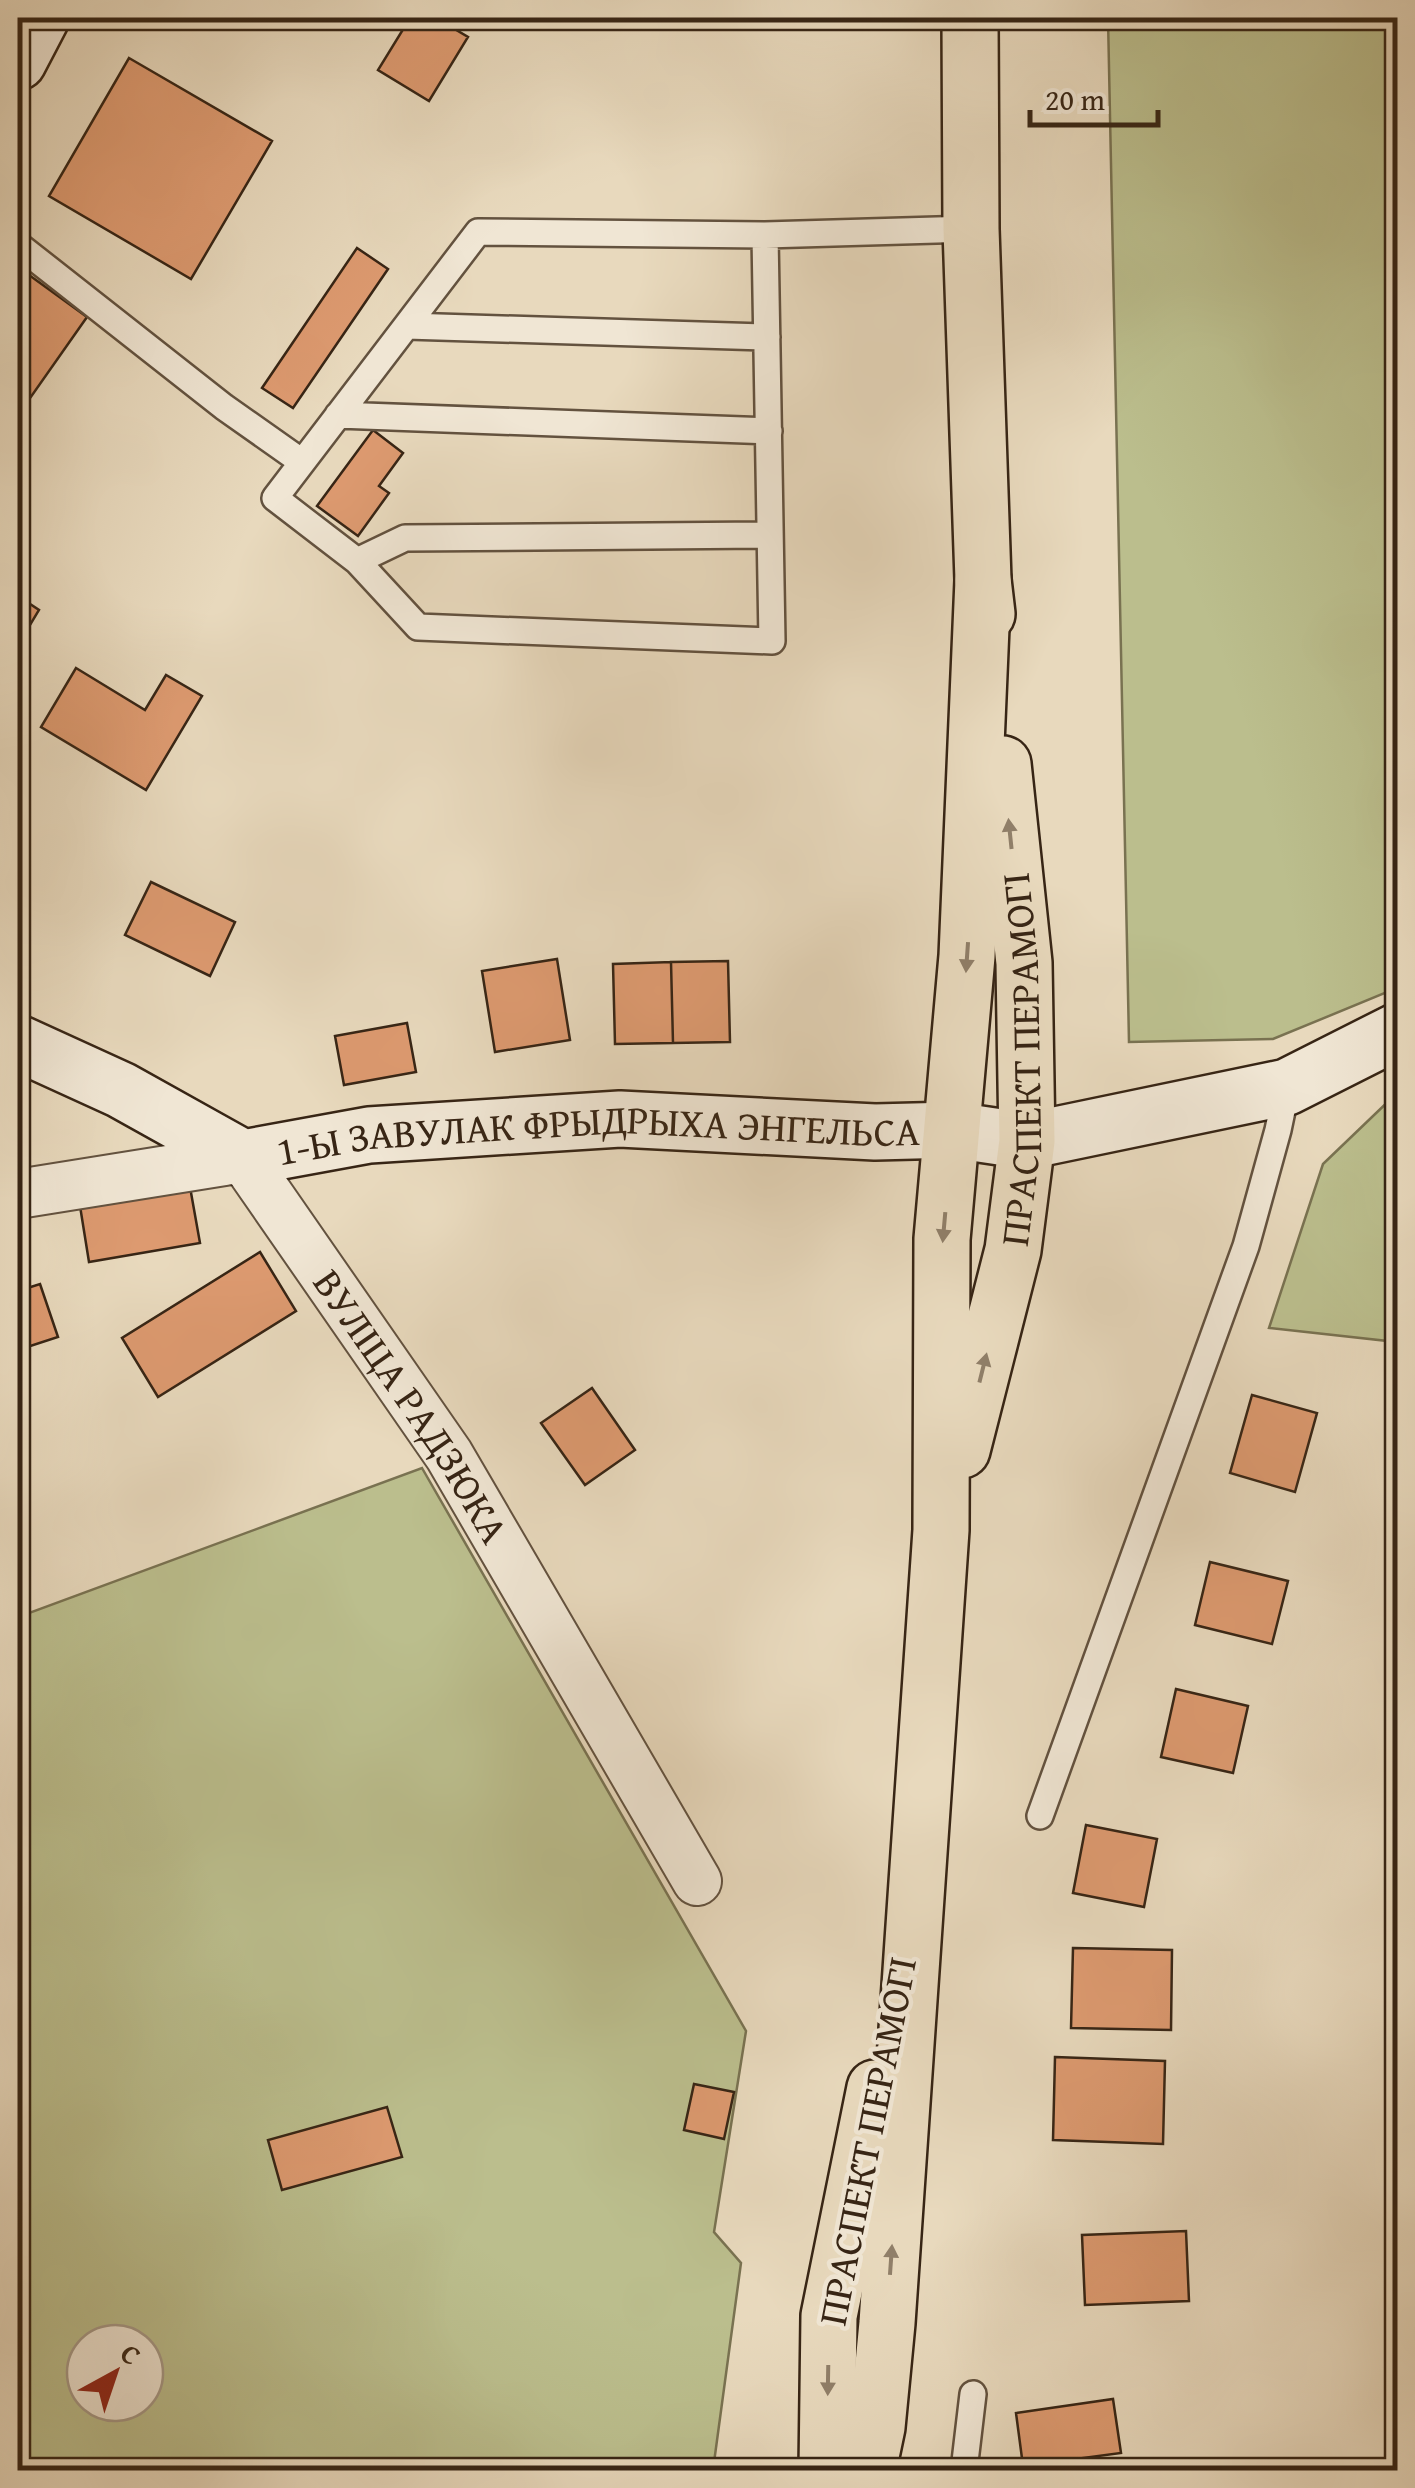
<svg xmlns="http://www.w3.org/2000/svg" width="1415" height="2488" font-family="'Gentium Book Plus',serif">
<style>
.green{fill:#bbbe8d;stroke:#797251;stroke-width:2.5;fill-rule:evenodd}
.building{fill:#dd9a70;stroke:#372515;stroke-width:2.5}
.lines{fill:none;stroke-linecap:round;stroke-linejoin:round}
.lane-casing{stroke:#63523f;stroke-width:30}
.street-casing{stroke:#63523f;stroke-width:52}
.secondary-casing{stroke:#372515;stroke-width:60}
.primary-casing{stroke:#372515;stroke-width:60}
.lane{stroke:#f0e6d4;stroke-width:25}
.street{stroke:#f0e6d4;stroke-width:48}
.secondary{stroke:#f0e6d4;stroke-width:55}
.primary{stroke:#e8d9bd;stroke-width:55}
.oneway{fill:#907f69}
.labels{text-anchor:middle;stroke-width:9;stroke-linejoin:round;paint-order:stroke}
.street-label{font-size:40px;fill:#372515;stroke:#f0e6d4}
</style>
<rect width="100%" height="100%" fill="#e8d9bd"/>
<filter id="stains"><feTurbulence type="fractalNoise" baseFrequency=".002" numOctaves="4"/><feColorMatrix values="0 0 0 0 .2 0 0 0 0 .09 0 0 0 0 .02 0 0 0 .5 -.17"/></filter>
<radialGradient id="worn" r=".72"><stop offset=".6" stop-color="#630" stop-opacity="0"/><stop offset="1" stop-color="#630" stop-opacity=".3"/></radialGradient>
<path class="green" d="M1108,18H1397V988L1273,1039L1129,1042Z
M1397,1093V1342L1269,1328L1323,1164Z
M422,1468L746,2031L714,2232L741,2263L713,2470H18V1617ZM85,2343H145V2403H85Z"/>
<path class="building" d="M410,18H436L468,37L429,101L378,70Z
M129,58L272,141L191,279L49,196Z
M357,248L388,269L293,408L262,388Z
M18,267L87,317L28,401L18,393Z
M373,430L403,453L379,486L389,493L358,536L317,506Z
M18,596L39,610L18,645Z
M76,668L145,710L166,675L202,696L146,790L41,727Z
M151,882L235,922L210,976L125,935Z
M557,959L570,1040L495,1052L482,971Z
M728,961L730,1042L673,1043L671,962Z
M671,962L673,1043L615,1044L613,964Z
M407,1023L416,1072L344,1085L335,1036Z
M190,1187L200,1243L89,1262L80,1206Z
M260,1252L296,1311L158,1397L122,1338Z
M40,1284L58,1337L18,1350V1291Z
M592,1388L635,1450L585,1485L541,1423Z
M1252,1395L1317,1413L1295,1492L1230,1473Z
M1210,1562L1288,1581L1272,1644L1195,1625Z
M1176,1689L1248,1706L1233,1773L1161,1757Z
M1086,1825L1157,1839L1144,1907L1073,1893Z
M1073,1948L1172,1950L1171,2030L1071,2028Z
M1055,2057L1165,2061L1163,2144L1053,2140Z
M694,2084L734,2092L724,2139L684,2130Z
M387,2107L402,2157L282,2190L268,2140Z
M1186,2231L1189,2301L1085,2305L1082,2235Z
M1113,2399L1121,2453L1023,2466L1016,2413Z"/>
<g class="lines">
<defs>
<path id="lane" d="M765,235L772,641L418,627L357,561L275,498L478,232L765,235L971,229
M18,245L224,407L302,462
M407,326L767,337
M338,415L769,431
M357,561L405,538L770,535
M1040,1816L1246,1246L1278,1130L1287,1087
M964,2470L973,2394"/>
<g id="street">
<path id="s1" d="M18,1194L243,1158L449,1455L697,1881"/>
</g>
<g id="secondary">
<path d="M18,62L41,18"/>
<path id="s2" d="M18,1043L121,1090L243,1158L369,1135L620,1119L875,1132L953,1130L1027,1141L1287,1087L1398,1031"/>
</g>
<g id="primary">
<path d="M970,18L971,229L983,580L987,614"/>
<path id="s3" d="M962,1450L1013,1250L1027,1141L1024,963L1003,764"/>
<path d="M827,2470L829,2316L875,2088"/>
<path d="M868,2470L877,2427L887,2323L941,1530L942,1239L967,956L983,580"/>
</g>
</defs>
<use href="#lane" class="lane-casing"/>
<use href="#street" class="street-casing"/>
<use href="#secondary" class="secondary-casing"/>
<use href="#primary" class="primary-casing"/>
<use href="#lane" class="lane"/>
<use href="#street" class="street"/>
<use href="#secondary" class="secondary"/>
<use href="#primary" class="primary"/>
</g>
<defs><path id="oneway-solid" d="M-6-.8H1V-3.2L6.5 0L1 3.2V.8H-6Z" transform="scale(2.5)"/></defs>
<g class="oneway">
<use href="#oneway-solid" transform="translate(1010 834) rotate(-96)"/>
<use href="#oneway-solid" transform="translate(967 957) rotate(94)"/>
<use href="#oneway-solid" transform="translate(944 1227) rotate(95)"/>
<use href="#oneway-solid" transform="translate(983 1368) rotate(-76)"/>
<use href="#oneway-solid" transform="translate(891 2260) rotate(-86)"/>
<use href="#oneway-solid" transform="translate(828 2380) rotate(91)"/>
</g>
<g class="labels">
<g class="street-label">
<text dy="14" stroke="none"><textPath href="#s3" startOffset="398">ПРАСПЕКТ ПЕРАМОГІ</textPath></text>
<text dy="14" stroke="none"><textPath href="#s2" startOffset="610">1-Ы ЗАВУЛАК ФРЫДРЫХА ЭНГЕЛЬСА</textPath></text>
<text dy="14" stroke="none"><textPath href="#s1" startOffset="528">ВУЛІЦА РАДЗЮКА</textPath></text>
<text transform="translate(867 2141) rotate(-79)" y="14">ПРАСПЕКТ ПЕРАМОГІ</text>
</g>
</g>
<rect width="1415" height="2488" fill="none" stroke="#e8d9bd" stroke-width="60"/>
<rect x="20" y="20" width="1375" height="2448" fill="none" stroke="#372515" stroke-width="5"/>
<rect x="30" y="30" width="1355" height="2428" fill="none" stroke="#372515" stroke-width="2.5"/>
<g transform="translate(115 2373) rotate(40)"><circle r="48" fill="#f0e6d4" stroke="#a69988" stroke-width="2.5"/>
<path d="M0-8L18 38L0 25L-18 38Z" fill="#8f2418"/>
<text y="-15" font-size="28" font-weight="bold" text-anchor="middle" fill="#372515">С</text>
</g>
<path d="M1030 110v15h128v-15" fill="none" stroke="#372515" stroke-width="5"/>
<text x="1045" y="110" font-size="30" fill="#372515" stroke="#f0e6d4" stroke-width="8" paint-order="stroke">20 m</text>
<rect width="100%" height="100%" filter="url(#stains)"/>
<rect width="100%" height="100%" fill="url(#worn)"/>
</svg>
